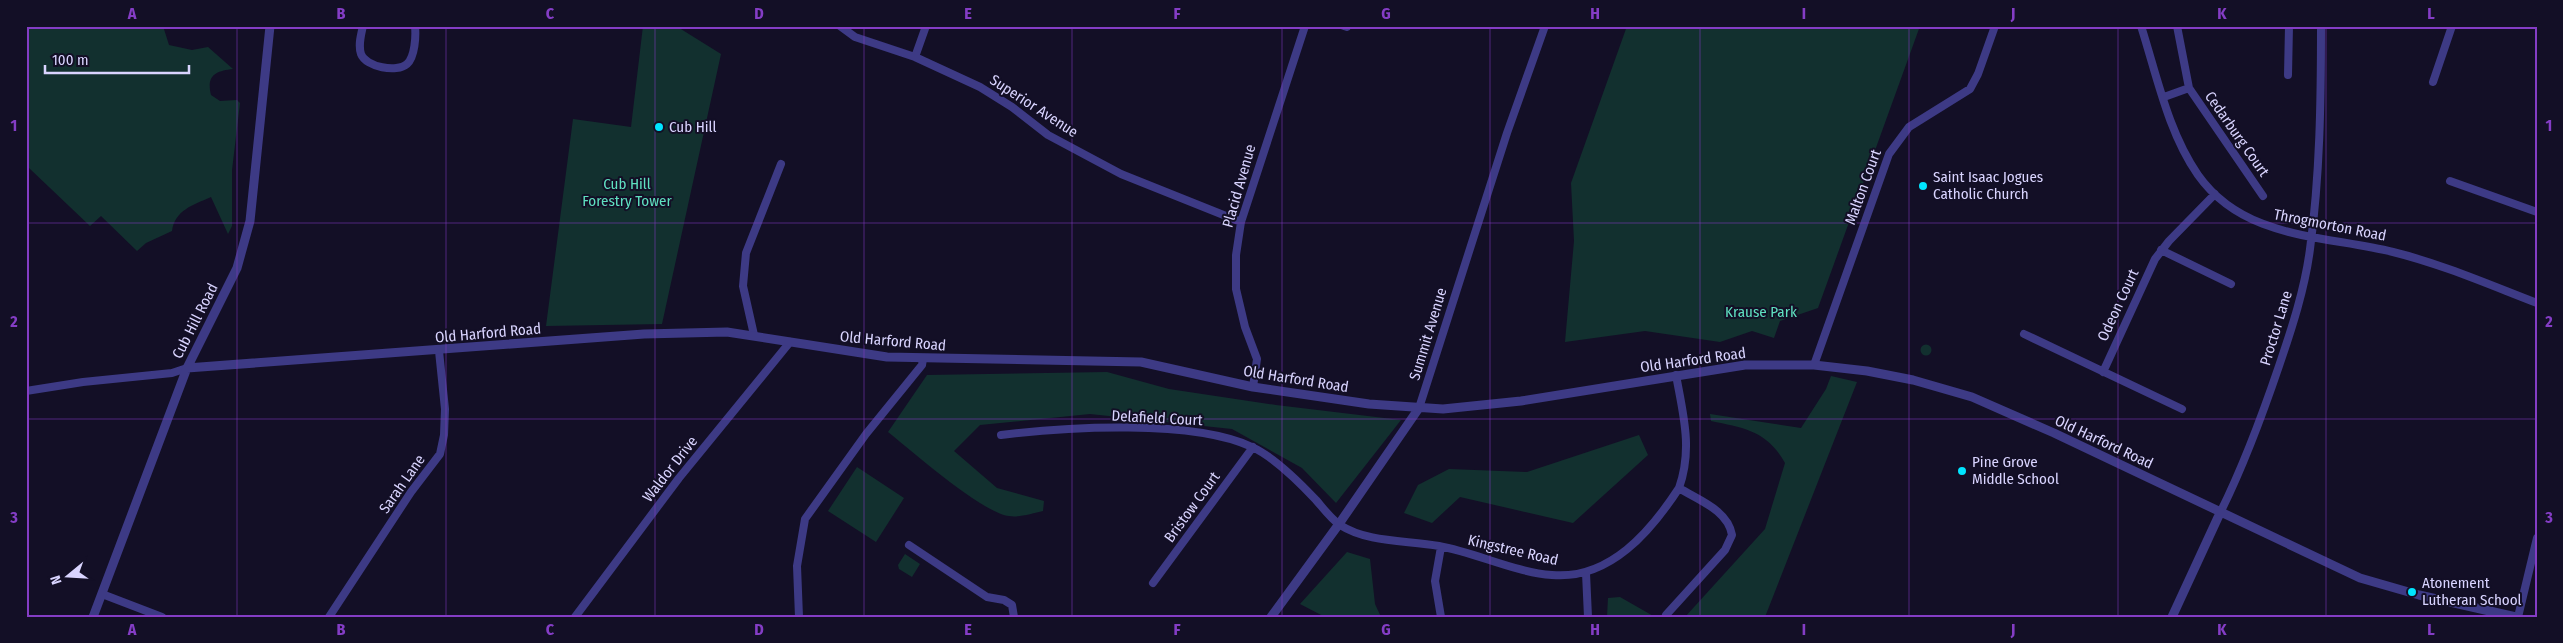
<svg xmlns="http://www.w3.org/2000/svg" width="2563" height="643" font-family="'Fira Sans Condensed',sans-serif">
<style>
.green{fill:#12302f}
.lines{fill:none;stroke-linecap:round;stroke-linejoin:round}
.minor{stroke:#3d3a85;stroke-width:8}
.tertiary{stroke:#3d3a85;stroke-width:9}
.grid{fill:none;stroke:#843dc5;stroke-width:1;stroke-opacity:0.55}
.poi-dot{fill:#00e5ff;stroke:#130f26;stroke-width:2}
.labels{text-anchor:middle;stroke-width:4;stroke-linejoin:round;paint-order:stroke}
.street-label{font-size:15px;fill:#d9d4ff;stroke:#130f26}
.poi-label{font-size:15px;fill:#d9d4ff;stroke:#130f26;text-anchor:start}
.park-label{font-size:15px;fill:#5fe0c0;stroke:#130f26}
.neatline{fill:none;stroke:#843dc5;stroke-width:2}
.grid-label{font-size:16px;text-anchor:middle;font-weight:bold;fill:#843dc5}
</style>
<rect width="100%" height="100%" fill="#130f26"/>
<path class="green" d="M26,26H163L169,45L192,50L208,47L233,69C216,71 206,75 211,95L220,101L237,100L240,103L232,170V226L228,234L211,197C193,205 175,210 172,231L146,243L137,251L101,216L90,226L29,168L26,165Z
M643,26H676L721,54L662,324L546,326L573,119L631,127Z
M1627,26H1920L1818,308L1780,321L1774,338L1752,331L1720,342L1645,331L1565,342L1574,241L1571,183Z
M1920.5 350a5.5 5.5 0 1 1 11 0a5.5 5.5 0 1 1-11 0Z
M1107,372L1169,389L1276,405L1401,420L1336,503L1302,468L1232,429L1090,414L980,425L954,451L997,488L1044,501L1043,511C1033,513 1019,518 1009,516C982,513 912,451 888,432L927,375Z
M1831,376L1857,382L1765,617H1740V615L1739,617H1685L1765,529L1785,463C1767,431 1745,428 1711,421L1710,414L1801,428L1826,389Z
M1639,435L1648,455L1573,523L1460,497L1432,523L1404,513L1418,485L1449,469L1527,472Z
M857,467L904,498L876,542L828,511Z
M1347,552L1370,559L1375,604L1381,617H1325L1300,604Z
M905,554L920,564L912,577L899,569L898,565Z
M1620,597L1655,617H1607L1608,598Z"/>
<g class="lines">
<path class="minor" d="M363,26C361,35 358,45 361,54C366,67 397,73 407,64C415,57 416,36 415,26
M840,26L855,37L915,57L980,87L1012,107L1048,135L1121,174L1241,222
M1344,26L1347,27
M2141,26C2157,76 2168,132 2198,175C2244,240 2324,235 2393,252C2442,264 2490,285 2537,303
M2177,26L2189,88L2263,196
M915,57L926,26
M2288,75L2289,26
M2433,82L2452,26
M2164,97L2189,88
M2450,181L2537,212
M2161,250L2231,284
M2024,334L2182,409
M754,335L743,286L746,253L781,164
M1814,365L1889,154L1909,127L1970,89L1978,74L1995,26
M2103,372L2155,259L2169,241L2215,194
M1253,387L1257,359L1245,327L1236,289V255L1241,222L1305,26
M26,391L83,382L172,373L187,368
M1419,408L1507,133L1545,26
M1001,435C1066,427 1193,419 1252,447C1274,457 1300,483 1316,500C1323,508 1331,519 1340,525C1368,543 1407,540 1439,546C1477,553 1514,572 1552,575C1610,580 1651,531 1679,488
M2220,513C2244,465 2262,416 2279,366C2292,328 2305,288 2310,249C2320,175 2321,101 2321,26
M909,545L987,597L1004,600L1012,605L1014,617
M1586,573L1588,617
M1153,583L1253,447
M102,594L162,617
M1666,615L1725,550L1732,535C1728,510 1698,500 1679,488C1693,449 1683,414 1676,375
M329,617L411,492L440,454L444,435L445,409L439,351
M575,617L679,478L790,342
M799,617L797,566L805,519L866,434L922,365L923,359
M1441,617L1435,581L1441,547
M2518,617L2537,538"/>
<path class="tertiary" d="M187,368L644,334L727,332L887,357L1141,362L1253,387L1369,404L1443,409L1521,401L1745,365H1814L1867,371L1913,380L1972,397L2054,433L2360,578L2419,595L2516,617
M93,617L187,368L237,268L250,221L270,26
M1271,617L1339,524L1419,408
M2172,617L2220,513"/>
</g>
<path class="grid" d="M237,26V617M446,26V617M655,26V617M864,26V617M1072,26V617M1282,26V617M1490,26V617M1700,26V617M1909,26V617M2118,26V617M2326,26V617M26,223H2537M26,419H2537"/>
<g class="poi-dot">
<circle cx="659" cy="127" r="5"/>
<circle cx="1923" cy="186" r="5"/>
<circle cx="1962" cy="471" r="5"/>
<circle cx="2412" cy="592" r="5"/>
</g>
<g class="labels">
<g class="street-label">
<text transform="translate(1034 106) rotate(33)" y="5">Superior Avenue</text>
<text transform="translate(2237 134) rotate(55)" y="5">Cedarburg Court</text>
<text transform="translate(1239 186) rotate(-74)" y="5">Placid Avenue</text>
<text transform="translate(1863 187) rotate(-70)" y="5">Malton Court</text>
<text transform="translate(2330 225) rotate(11)" y="5">Throgmorton Road</text>
<text transform="translate(2118 305) rotate(-65)" y="5">Odeon Court</text>
<text transform="translate(195 321) rotate(-63)" y="5">Cub Hill Road</text>
<text transform="translate(2276 328) rotate(-73)" y="5">Proctor Lane</text>
<text transform="translate(488 333) rotate(-5)" y="5">Old Harford Road</text>
<text transform="translate(1428 334) rotate(-73)" y="5">Summit Avenue</text>
<text transform="translate(893 341) rotate(5)" y="5">Old Harford Road</text>
<text transform="translate(1693 360) rotate(-8)" y="5">Old Harford Road</text>
<text transform="translate(1296 379) rotate(9)" y="5">Old Harford Road</text>
<text transform="translate(1157 418) rotate(3)" y="5">Delafield Court</text>
<text transform="translate(2104 442) rotate(25)" y="5">Old Harford Road</text>
<text transform="translate(670 469) rotate(-52)" y="5">Waldor Drive</text>
<text transform="translate(402 484) rotate(-55)" y="5">Sarah Lane</text>
<text transform="translate(1192 507) rotate(-54)" y="5">Bristow Court</text>
<text transform="translate(1513 550) rotate(13)" y="5">Kingstree Road</text>
</g>
<g class="poi-label">
<text x="669" y="132">Cub Hill</text>
<text x="1933" y="182">Saint Isaac Jogues<tspan x="1933" dy="17">Catholic Church</tspan></text>
<text x="1972" y="467">Pine Grove<tspan x="1972" dy="17">Middle School</tspan></text>
<text x="2422" y="588">Atonement<tspan x="2422" dy="17">Lutheran School</tspan></text>
</g>
<g class="park-label">
<text x="627" y="189">Cub Hill<tspan x="627" dy="17">Forestry Tower</tspan></text>
<text x="1761" y="317">Krause Park</text>
</g>
</g>
<rect width="2563" height="643" fill="none" stroke="#130f26" stroke-width="55"/>
<g transform="translate(68 576) rotate(252)" stroke="#130f26" stroke-width="4" paint-order="stroke">
<path d="M0-4L9 19L0 12L-9 19Z" fill="#d9d4ff"/>
<text y="-8" font-size="14" font-weight="bold" text-anchor="middle" fill="#d9d4ff">N</text>
</g>
<path d="M45 65v8h144v-8" fill="none" stroke="#d9d4ff" stroke-width="2.5"/>
<text x="52" y="65" font-size="15" fill="#d9d4ff" stroke="#130f26" stroke-width="4" paint-order="stroke">100 m</text>
<rect x="28" y="28" width="2508" height="588" class="neatline"/>
<g class="grid-label">
<text x="132" y="19">A</text>
<text x="341" y="19">B</text>
<text x="550" y="19">C</text>
<text x="759" y="19">D</text>
<text x="968" y="19">E</text>
<text x="1177" y="19">F</text>
<text x="1386" y="19">G</text>
<text x="1595" y="19">H</text>
<text x="1804" y="19">I</text>
<text x="2013" y="19">J</text>
<text x="2222" y="19">K</text>
<text x="2431" y="19">L</text>
<text x="14" y="131">1</text>
<text x="2549" y="131">1</text>
<text x="14" y="327">2</text>
<text x="2549" y="327">2</text>
<text x="14" y="523">3</text>
<text x="2549" y="523">3</text>
<text x="132" y="635">A</text>
<text x="341" y="635">B</text>
<text x="550" y="635">C</text>
<text x="759" y="635">D</text>
<text x="968" y="635">E</text>
<text x="1177" y="635">F</text>
<text x="1386" y="635">G</text>
<text x="1595" y="635">H</text>
<text x="1804" y="635">I</text>
<text x="2013" y="635">J</text>
<text x="2222" y="635">K</text>
<text x="2431" y="635">L</text>
</g>
</svg>
